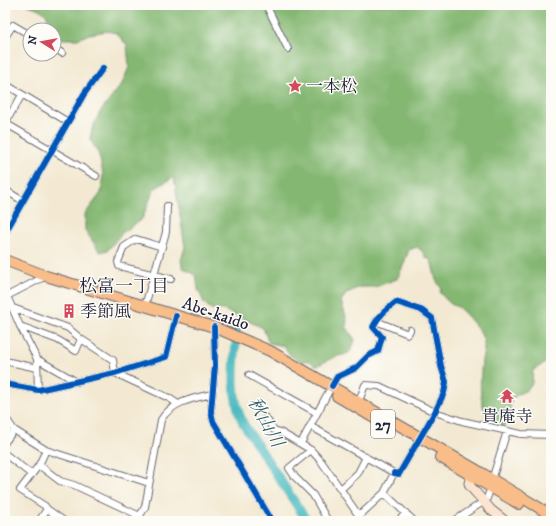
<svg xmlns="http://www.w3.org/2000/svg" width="556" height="526" font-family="'IM FELL DW Pica','Noto Serif JP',serif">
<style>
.forest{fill:#84b772;stroke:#536c56}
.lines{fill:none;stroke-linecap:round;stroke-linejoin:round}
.river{stroke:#4ab9bf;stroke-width:9}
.street-casing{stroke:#6b6870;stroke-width:8}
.secondary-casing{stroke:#6b6870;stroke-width:11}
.primary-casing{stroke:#6b6870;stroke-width:12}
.street{stroke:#fff;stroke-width:6}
.secondary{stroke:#fce5d0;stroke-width:9}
.primary{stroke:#f8bd89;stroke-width:10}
.cycleway-casing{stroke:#fdfcf7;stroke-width:8}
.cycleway{stroke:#0057b8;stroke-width:6}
.labels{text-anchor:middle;stroke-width:3;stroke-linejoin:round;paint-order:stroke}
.shield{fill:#fdfcf7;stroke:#646373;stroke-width:1}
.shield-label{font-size:16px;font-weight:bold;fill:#22223b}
.poi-label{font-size:17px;fill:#22223b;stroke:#fdfcf7;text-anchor:start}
.street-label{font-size:17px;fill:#22223b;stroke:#fdfcf7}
.neighbourhood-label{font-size:18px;fill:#22223b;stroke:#fdfcf7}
.water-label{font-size:18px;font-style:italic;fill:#325e70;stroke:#fdfcf7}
</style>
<rect width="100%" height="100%" fill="#fdfcf7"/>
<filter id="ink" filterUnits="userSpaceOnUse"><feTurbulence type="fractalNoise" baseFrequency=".025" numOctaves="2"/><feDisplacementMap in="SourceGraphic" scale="8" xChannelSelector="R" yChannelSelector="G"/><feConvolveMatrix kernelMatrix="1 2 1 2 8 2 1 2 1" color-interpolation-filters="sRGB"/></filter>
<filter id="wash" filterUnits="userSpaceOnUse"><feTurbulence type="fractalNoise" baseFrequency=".012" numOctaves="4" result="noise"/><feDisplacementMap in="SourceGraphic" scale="16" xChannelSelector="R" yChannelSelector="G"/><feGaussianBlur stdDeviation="0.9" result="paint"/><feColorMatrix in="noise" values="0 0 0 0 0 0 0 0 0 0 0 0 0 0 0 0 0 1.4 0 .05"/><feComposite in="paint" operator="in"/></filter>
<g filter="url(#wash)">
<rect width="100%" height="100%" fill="#f3e9d2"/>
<path class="forest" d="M27,5H551V356L547,362L533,370L532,383L527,390L516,395L511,402L508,423L500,427C476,416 480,382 482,360C483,355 485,348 484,342C482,331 467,315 459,308C457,306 454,306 451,304C447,301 444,297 440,293L441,288L436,280L431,260L426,258L423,252L417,247L409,250L403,266L397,279L375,287H360L347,293L341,301L347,320L346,326L355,340C350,356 349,353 335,357C329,359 323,363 317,366L309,361H299L290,355L284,346L269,343L263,328L224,310L211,309L204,303L198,289L196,275L183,268L181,261L185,247L174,177L154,189L142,219L122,233L108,250L100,252L85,230V214L101,193L103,174L99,155L90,139L92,129L100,112L122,84L129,67L127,45L116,33L107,31L90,34L77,39H57C49,21 50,10 27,5Z"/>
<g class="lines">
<path class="river" d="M237,329C235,361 229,393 243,423L307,521"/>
</g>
</g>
<g filter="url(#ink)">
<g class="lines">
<defs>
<path id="street" d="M266,5L288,49
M5,37L13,25L30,35
M54,48L62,53
M5,84L68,122
M5,123L96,176
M5,123L22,95
M5,190L23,201
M5,233L84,94L103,68
M162,247L136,239L124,247L118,262L119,266L171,279
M5,295L7,296L46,276
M7,296L20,326L37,359L38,390
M145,306L166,232L167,206
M13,308L68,328L81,339L113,360L115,373
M376,321L408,334L410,330
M20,326L58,340L76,351L81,339
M214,327L215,366L211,411L213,421L272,521
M37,359L77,382
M5,361L37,368
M115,373L169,398L178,404
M249,375L317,413
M5,384L38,390L115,373L166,357L176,316
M332,386L337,377L356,368L368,356L378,351L382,337L373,327C378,316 387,309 396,302L421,310L432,318L441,366L446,382L444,393L435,412L399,474L394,473
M359,401L365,385L379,386L435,412L462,421L521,434L551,435
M5,417L14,430L46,450L149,483
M266,418L274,430L280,432L311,450L321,461L359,516L384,493L394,473L310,426
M5,442L14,430
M301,443L329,391
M46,450L39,465L20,490L45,506L47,509L64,521
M311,450L289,468L295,477L313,495L328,521
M5,454L31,474
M39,465L60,481L74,485L140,516
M492,480L507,431
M341,489L358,473L366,457
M384,493L414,521
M485,504L491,487
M39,521L47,509
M137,521L145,507L161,420C171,402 194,398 212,394
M398,521L406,513
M454,521L483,502"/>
<path id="secondary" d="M471,476L469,483L470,486L491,510L505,521"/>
<path id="primary" d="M5,260L46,276L214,327L270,351L475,469L551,515
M337,396L381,422
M440,457L519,504"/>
</defs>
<use href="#street" class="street-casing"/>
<use href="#secondary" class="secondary-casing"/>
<use href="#primary" class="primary-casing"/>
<use href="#street" class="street"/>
<use href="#secondary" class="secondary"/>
<use href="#primary" class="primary"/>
<defs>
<path id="cycleway" d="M5,233L84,94L103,68
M214,327L215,366L211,411L213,421L272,521
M5,384L38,390L115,373L166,357L176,316
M332,386L337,377L356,368L368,356L378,351L382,337L373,327C378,316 387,309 396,302L421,310L432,318L441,366L446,382L444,393L435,412L399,474L394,473"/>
</defs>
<use href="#cycleway" class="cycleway-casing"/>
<use href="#cycleway" class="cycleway"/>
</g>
</g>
<defs>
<symbol id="sight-bare" viewBox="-9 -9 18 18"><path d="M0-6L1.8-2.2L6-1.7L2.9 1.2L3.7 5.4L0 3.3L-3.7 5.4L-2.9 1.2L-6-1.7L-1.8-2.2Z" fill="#d1495b" stroke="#fdfcf7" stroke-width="2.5" paint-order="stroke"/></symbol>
<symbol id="building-bare" viewBox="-9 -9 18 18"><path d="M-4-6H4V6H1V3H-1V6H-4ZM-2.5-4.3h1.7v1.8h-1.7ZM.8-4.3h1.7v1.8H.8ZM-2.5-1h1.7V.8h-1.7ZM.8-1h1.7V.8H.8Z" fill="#d1495b" stroke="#fdfcf7" stroke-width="2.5" paint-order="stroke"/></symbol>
<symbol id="temple-bare" viewBox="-9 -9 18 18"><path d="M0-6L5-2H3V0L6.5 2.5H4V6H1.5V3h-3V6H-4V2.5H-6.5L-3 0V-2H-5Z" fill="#d1495b" stroke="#fdfcf7" stroke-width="2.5" paint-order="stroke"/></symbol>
</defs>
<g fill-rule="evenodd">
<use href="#sight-bare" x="285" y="76" width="20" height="20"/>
<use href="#building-bare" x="59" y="301" width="20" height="20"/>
<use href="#temple-bare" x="497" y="386" width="20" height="20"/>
</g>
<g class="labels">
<rect class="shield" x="371" y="410" width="24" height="28" rx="3"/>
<g class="shield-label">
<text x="383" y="430">27</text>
</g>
<g class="poi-label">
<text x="306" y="92">一本松</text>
<text x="80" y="317">季節風</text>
<text x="507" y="422" text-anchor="middle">貴庵寺</text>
</g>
<g class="street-label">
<text transform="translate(216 313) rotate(19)" y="6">Abe-kaido</text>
</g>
<g class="neighbourhood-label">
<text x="124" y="292">松富一丁目</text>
</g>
<g class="water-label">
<text transform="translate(266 422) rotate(61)" y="6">秋山川</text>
</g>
</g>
<rect width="556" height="526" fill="none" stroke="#fdfcf7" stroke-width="20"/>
<g transform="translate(42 42) rotate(281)"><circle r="19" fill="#fdfcf7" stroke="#a5a5ac"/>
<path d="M0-3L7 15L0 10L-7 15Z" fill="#d1495b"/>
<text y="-6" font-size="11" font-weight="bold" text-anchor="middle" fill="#22223b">N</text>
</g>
</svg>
